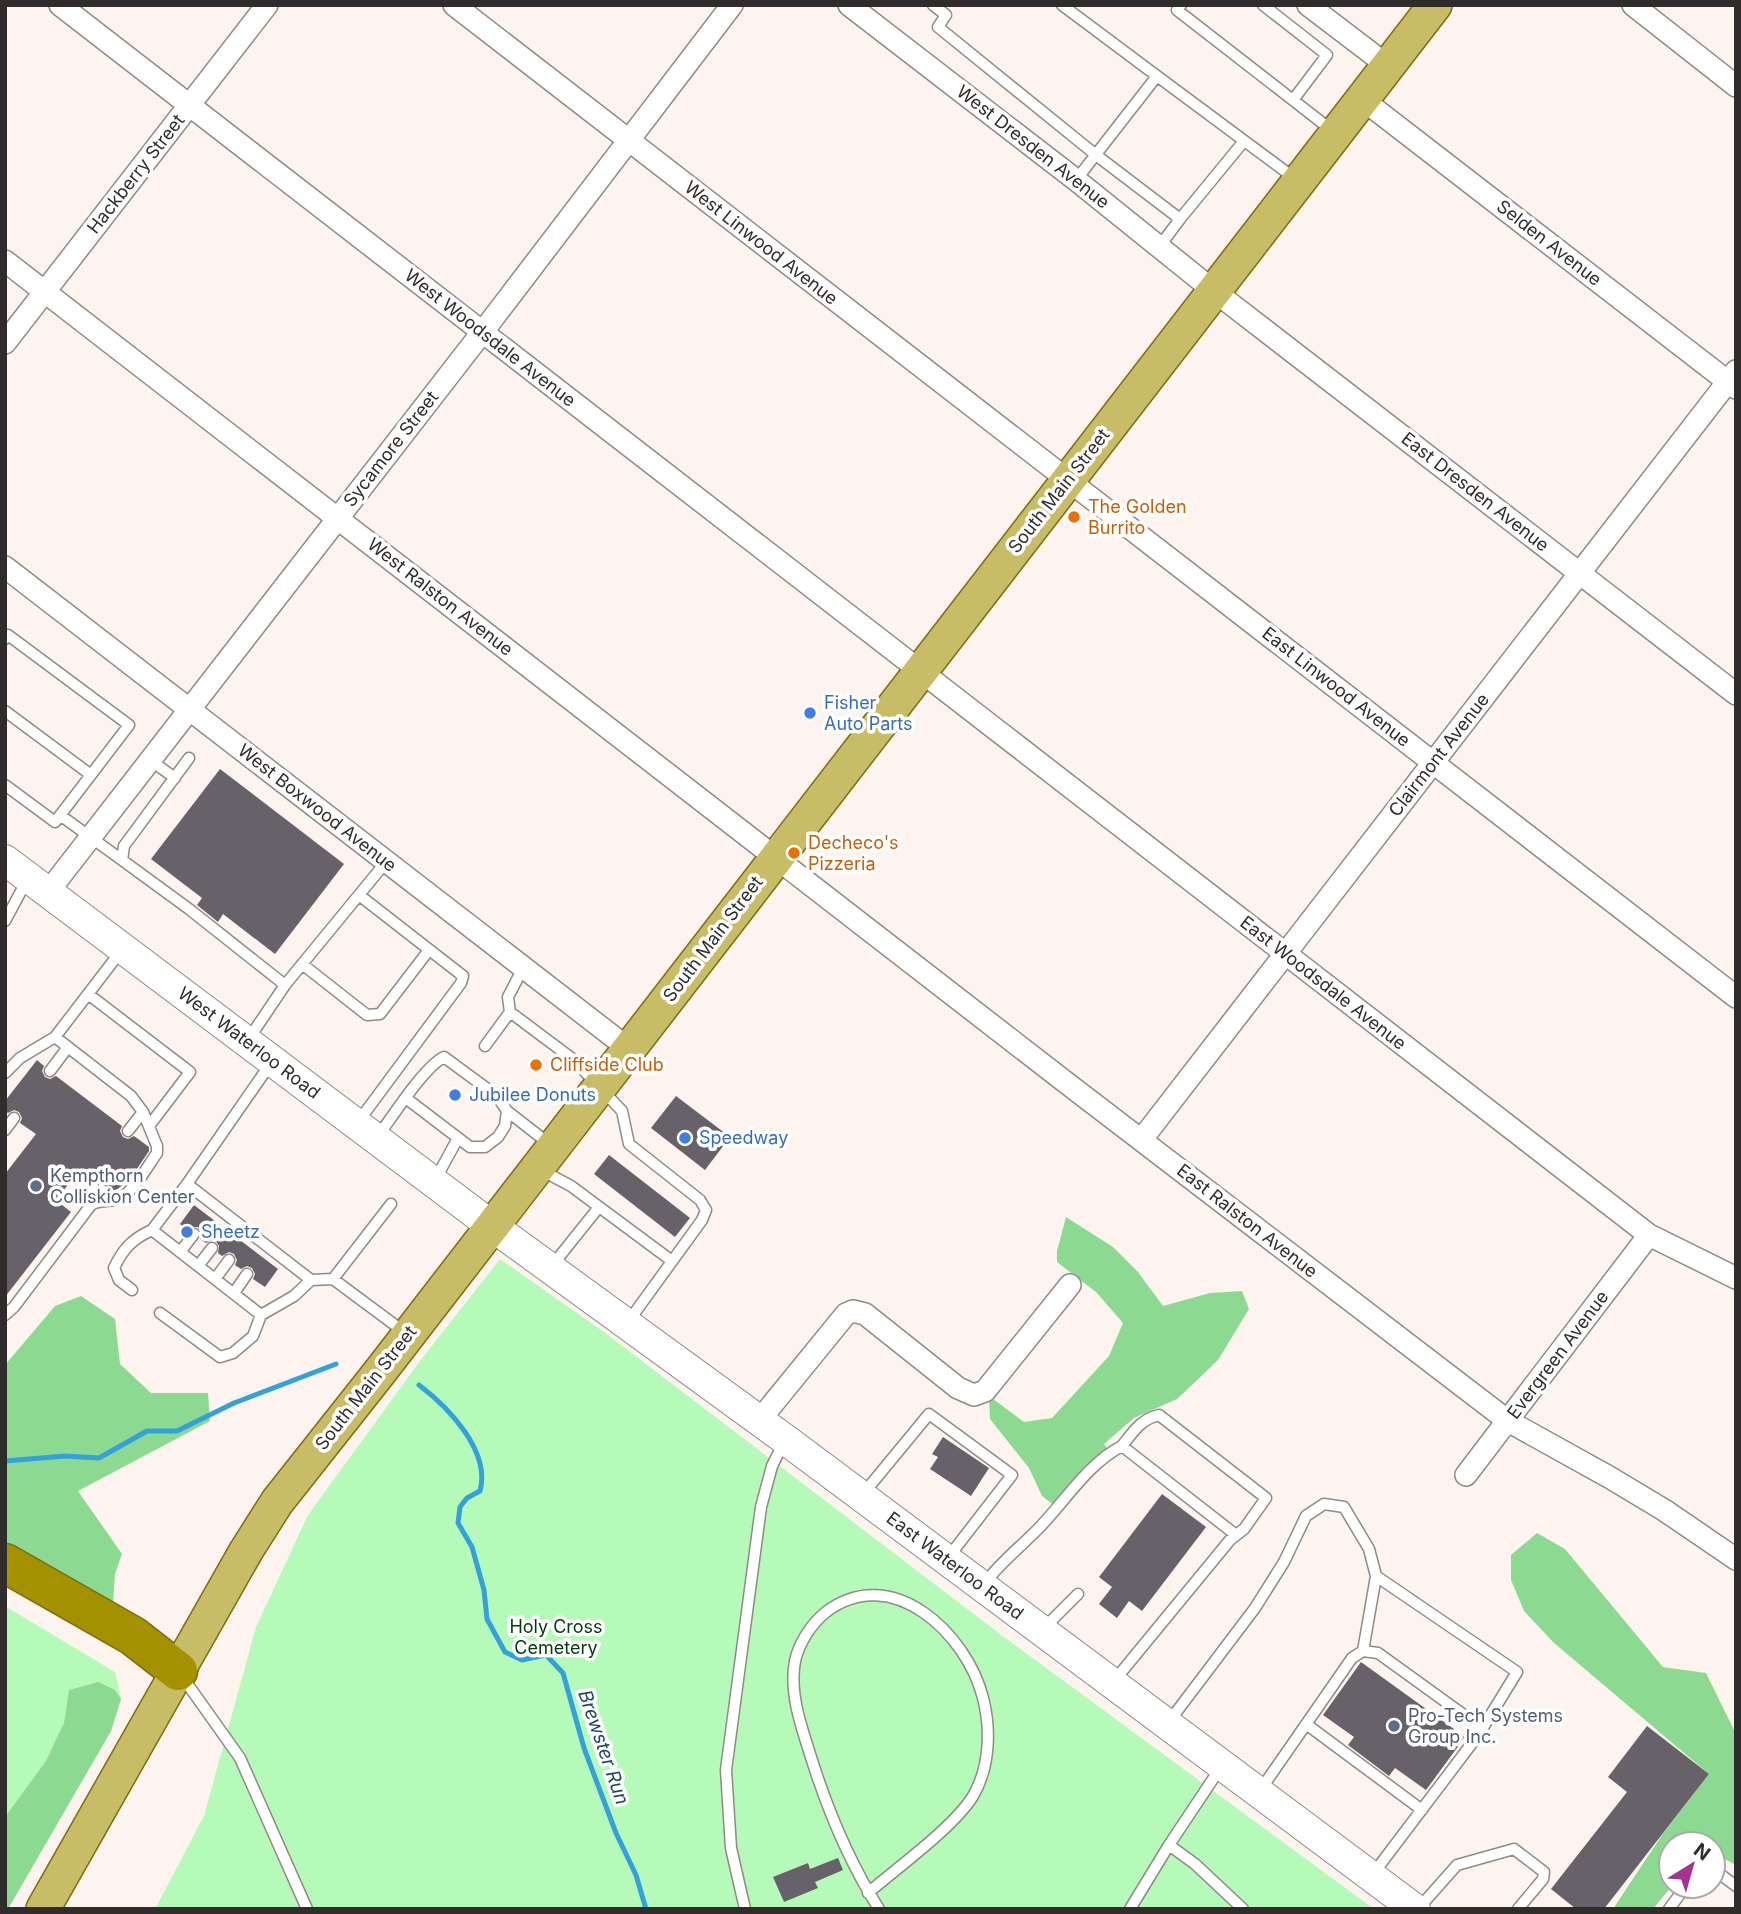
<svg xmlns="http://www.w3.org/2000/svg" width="1741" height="1914" font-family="Inter,sans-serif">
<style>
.green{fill:#b6faba}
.forest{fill:#8cda91}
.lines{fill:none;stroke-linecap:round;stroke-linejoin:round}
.stream{stroke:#35a1db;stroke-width:5}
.building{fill:#676269}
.service-casing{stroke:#918985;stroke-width:13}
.minor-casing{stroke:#918985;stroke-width:24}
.secondary-casing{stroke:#918985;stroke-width:32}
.primary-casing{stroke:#7b6e0f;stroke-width:36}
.motorway-casing{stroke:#7b6e0f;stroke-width:41}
.service{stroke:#fff;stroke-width:10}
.minor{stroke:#fff;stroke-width:21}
.secondary{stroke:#fff;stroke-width:30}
.primary{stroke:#c8bd66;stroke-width:33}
.motorway{stroke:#a39100;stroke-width:38}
.food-dot{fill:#e8710a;stroke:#fff;stroke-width:2.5}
.shop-dot{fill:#3f7fe0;stroke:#fff;stroke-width:2.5}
.service-dot{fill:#5c6f8a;stroke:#fff;stroke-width:2.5}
.labels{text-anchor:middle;stroke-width:7;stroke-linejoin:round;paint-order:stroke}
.street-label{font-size:18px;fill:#302c2b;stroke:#fff}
.food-label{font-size:18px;fill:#c56008;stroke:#fff;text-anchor:start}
.shop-label{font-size:18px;fill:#366cbe;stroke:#fff;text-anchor:start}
.service-label{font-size:18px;fill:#4e5e75;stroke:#fff;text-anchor:start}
.park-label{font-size:18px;fill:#003b0c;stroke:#fff}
.water-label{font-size:19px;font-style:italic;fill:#1e4861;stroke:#fff}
</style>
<rect width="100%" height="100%" fill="#fdf4ef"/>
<path class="green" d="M500,1259L604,1332L1000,1634L1374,1909H155L204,1816L256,1627L308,1515L420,1361Z
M5,1606L115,1672L121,1699L111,1731L8,1909H5Z"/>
<path class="forest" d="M1066,1217L1113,1247L1138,1272L1163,1306L1210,1293L1242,1291L1249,1309L1218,1360L1194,1383L1177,1399L1134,1418L1104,1444L1110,1452L1055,1506L1042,1496L1029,1468L990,1419L989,1396L1024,1422L1052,1418L1109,1356L1123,1323L1096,1292L1057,1262V1251Z
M81,1296L115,1319L120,1364L151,1393H208L210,1421L78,1491L122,1554L115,1574L113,1604L5,1560V1365L55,1306Z
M1537,1533L1565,1549L1663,1667L1706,1673L1736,1734V1865L1721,1857L1713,1858V1844H1671L1672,1886L1653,1909H1613L1662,1835L1709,1774L1554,1643L1524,1611L1511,1580V1555Z
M98,1682L115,1690L121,1699L111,1731L8,1909H5V1817L46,1761L64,1723L69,1690Z"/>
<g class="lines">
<path class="stream" d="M419,1385C448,1407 491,1451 480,1491L467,1498L460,1507L458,1523L472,1547L484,1590L487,1619L505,1652L522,1660L546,1655L563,1673L584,1748L616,1833L636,1875L646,1909
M5,1461L65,1456L99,1458L147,1431H177L234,1403L336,1364"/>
</g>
<path class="building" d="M220,769L344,864L275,954L223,914L218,922L197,905L202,898L151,859Z
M37,1060L44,1066L42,1071L45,1077L50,1079L56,1076L122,1126L120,1131L123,1137L128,1139L134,1136L149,1147V1151L130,1179L114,1192L100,1183L98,1171L93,1169L87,1172L81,1168L56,1200L71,1212L5,1297V1174L36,1134L20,1123L22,1118L19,1112L14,1110L8,1113L5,1111V1101Z
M676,1096L730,1137L705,1170L651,1128Z
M609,1155L690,1218L675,1237L594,1174Z
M194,1205L278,1269L265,1287L253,1279L255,1274L252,1268L247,1266L241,1269L235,1265L237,1260L234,1254L229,1252L222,1256L218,1253L219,1246L216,1241H210L206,1243L200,1239L201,1232L198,1227H192L187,1230L180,1224Z
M943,1437L989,1468L971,1496L930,1469L938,1457L932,1454Z
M1162,1494L1206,1527L1142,1611L1129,1601L1117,1618L1099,1604L1112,1587L1099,1577Z
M1361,1662L1465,1737L1426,1790L1395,1768L1389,1776L1348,1745L1354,1737L1323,1715Z
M1647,1726L1709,1774L1604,1909H1576L1551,1889L1627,1792L1608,1777Z
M838,1858L843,1870L815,1882L818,1888L784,1902L773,1877L808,1863L810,1869Z"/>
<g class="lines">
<defs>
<path id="service" d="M933,5L946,15L938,27L1096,155L1180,219L1244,141
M1062,5L1157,76
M1181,5L1177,10L1334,132
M1263,5L1327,55L1293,100
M1076,180L1157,76L1297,180
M1159,247L1180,219
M5,639L8,635L129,725L55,822L5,785
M5,711L91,775
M189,758L124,846L122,860L189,909L285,985
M150,760L175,778
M60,815L122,860
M5,921L27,880
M302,964L367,1015L380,1014L429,950
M88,994L190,1072L149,1126
M510,1012L574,1060L622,1111L629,1144L700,1200L706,1210L702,1220L628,1322
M248,1040L285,985L386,862
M485,1046L510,1012L508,997L523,968
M50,1071L68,1047
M5,1073L20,1058L55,1037L121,951
M507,1111L552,1146
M358,1122L461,983L463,976L359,895
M5,1130L14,1118
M128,1131L143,1112
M378,1136C393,1116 424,1067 444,1057L497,1096L507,1111L505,1126L498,1137L485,1147H470L407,1099
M539,1169L571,1186L672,1261
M434,1182L458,1138
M187,1184L311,1280L333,1279L407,1334
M91,1205L93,1177
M180,1252L194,1234
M198,1266L212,1248
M551,1267L599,1207
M215,1279L229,1260
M333,1279L391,1204
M132,1290L119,1280L114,1268C123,1249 132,1239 152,1230
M234,1293L247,1274
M160,1313L220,1357L233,1353L253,1336L261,1315L294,1296L311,1280
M5,1315L14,1307L91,1205C100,1199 110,1203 120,1198C135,1190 147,1167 157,1153V1146L143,1112L131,1096L55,1037
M261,1315L152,1230L187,1184L271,1063
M863,1494L929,1414L1012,1475L947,1559
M1376,1576L1517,1672L1479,1734
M984,1584C1000,1563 1018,1549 1037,1530C1064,1503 1087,1464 1122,1446
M1044,1628L1078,1594
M181,1675L240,1758L307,1909
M1114,1681L1230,1540L1244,1529L1266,1498L1159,1415C1141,1419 1133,1432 1122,1446L1236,1535
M1168,1723L1255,1608L1284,1562L1306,1516L1324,1504L1344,1507L1369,1549L1376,1576L1363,1651
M1306,1724L1422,1810
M1259,1792L1352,1658L1363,1651L1378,1653L1475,1723L1479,1734L1373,1874
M1169,1845L1195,1864L1243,1909
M1713,1869L1736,1886
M868,1893C898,1867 954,1827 973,1796C990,1767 991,1729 983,1698C967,1634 892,1562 826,1612C811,1624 799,1643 795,1661C789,1692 801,1726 810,1754C827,1809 848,1860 879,1909
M745,1909L731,1848L726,1770L761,1507L772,1466L784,1442
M1130,1909L1169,1845L1221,1767
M1418,1909L1457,1865L1514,1849L1544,1872L1543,1879L1518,1909
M1669,1909L1686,1886"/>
<path id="minor" d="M60,5L1649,1235L1736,1278
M454,5L1736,997
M849,5L1076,180L1214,291L1736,694
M1308,5L1388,66
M1633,5L1736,86
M1362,99L1736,388
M5,261L1064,1081L1508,1421L1609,1477L1664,1510L1736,1559
M5,343L267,5
M5,567L629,1049
M48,892L494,317L732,5
M1142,1139L1736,371
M758,1422L846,1314L853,1311L865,1314L958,1388L974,1395L985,1391L1070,1285
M1466,1475L1649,1235"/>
<path id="secondary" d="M5,860L492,1226L786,1440L1415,1909"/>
<path id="primary" d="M43,1909L246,1551L277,1502L379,1373L1435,5"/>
<path id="motorway" d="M5,1563L133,1636L178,1671"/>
</defs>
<use href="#service" class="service-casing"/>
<use href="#minor" class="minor-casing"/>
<use href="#secondary" class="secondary-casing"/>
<use href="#primary" class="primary-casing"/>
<use href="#motorway" class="motorway-casing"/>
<use href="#service" class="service"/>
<use href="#minor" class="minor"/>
<use href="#secondary" class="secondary"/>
<use href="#primary" class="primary"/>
<use href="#motorway" class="motorway"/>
</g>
<g class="food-dot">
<circle cx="1074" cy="517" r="7"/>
<circle cx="794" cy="853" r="7"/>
<circle cx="536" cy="1065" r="7"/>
</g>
<g class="shop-dot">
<circle cx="810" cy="713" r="7"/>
<circle cx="455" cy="1095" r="7"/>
<circle cx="685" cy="1138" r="7"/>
<circle cx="187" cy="1232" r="7"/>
</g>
<g class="service-dot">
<circle cx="36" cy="1186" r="7"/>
<circle cx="1394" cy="1726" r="7"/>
</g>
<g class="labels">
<g class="street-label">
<text transform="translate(1033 147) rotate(38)" y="6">West Dresden Avenue</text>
<text transform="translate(136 174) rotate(-52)" y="6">Hackberry Street</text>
<text transform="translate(761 243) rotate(38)" y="6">West Linwood Avenue</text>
<text transform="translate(1549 243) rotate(38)" y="6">Selden Avenue</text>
<text transform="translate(490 338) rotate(38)" y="6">West Woodsdale Avenue</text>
<text transform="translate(391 449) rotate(-52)" y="6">Sycamore Street</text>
<text transform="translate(1059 491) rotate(-52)" y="6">South Main Street</text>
<text transform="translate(1475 492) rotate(38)" y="6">East Dresden Avenue</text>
<text transform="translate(440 597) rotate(38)" y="6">West Ralston Avenue</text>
<text transform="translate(1336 687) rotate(38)" y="6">East Linwood Avenue</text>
<text transform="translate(1439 755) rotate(-52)" y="6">Clairmont Avenue</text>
<text transform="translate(317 808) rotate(38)" y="6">West Boxwood Avenue</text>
<text transform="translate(713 939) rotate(-53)" y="6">South Main Street</text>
<text transform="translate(1323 983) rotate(38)" y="6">East Woodsdale Avenue</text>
<text transform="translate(249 1043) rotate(37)" y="6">West Waterloo Road</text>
<text transform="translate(1247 1221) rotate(38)" y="6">East Ralston Avenue</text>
<text transform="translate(1558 1355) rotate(-53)" y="6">Evergreen Avenue</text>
<text transform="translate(366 1388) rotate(-52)" y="6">South Main Street</text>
<text transform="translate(955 1566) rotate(37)" y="6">East Waterloo Road</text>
</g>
<g class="food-label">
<text x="1088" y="513">The Golden<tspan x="1088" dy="21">Burrito</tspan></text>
<text x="808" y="849">Decheco's<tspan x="808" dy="21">Pizzeria</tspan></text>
<text x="550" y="1071">Cliffside Club</text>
</g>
<g class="shop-label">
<text x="824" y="709">Fisher<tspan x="824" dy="21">Auto Parts</tspan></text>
<text x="469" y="1101">Jubilee Donuts</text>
<text x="699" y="1144">Speedway</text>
<text x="201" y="1238">Sheetz</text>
</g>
<g class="service-label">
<text x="50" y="1182">Kempthorn<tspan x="50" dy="21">Colliskion Center</tspan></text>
<text x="1408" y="1722">Pro-Tech Systems<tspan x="1408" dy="21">Group Inc.</tspan></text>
</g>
<g class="park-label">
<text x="556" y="1633">Holy Cross<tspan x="556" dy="21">Cemetery</tspan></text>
</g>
<g class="water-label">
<text transform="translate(604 1747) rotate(71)" y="7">Brewster Run</text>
</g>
</g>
<rect width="1741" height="1914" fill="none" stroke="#302c2b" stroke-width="14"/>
<g transform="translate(1692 1865) rotate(37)"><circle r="33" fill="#ffffff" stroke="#acabaa" stroke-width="2"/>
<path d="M0-5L12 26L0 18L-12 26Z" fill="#a43491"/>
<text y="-10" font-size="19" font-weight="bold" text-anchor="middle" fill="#302c2b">N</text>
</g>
</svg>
